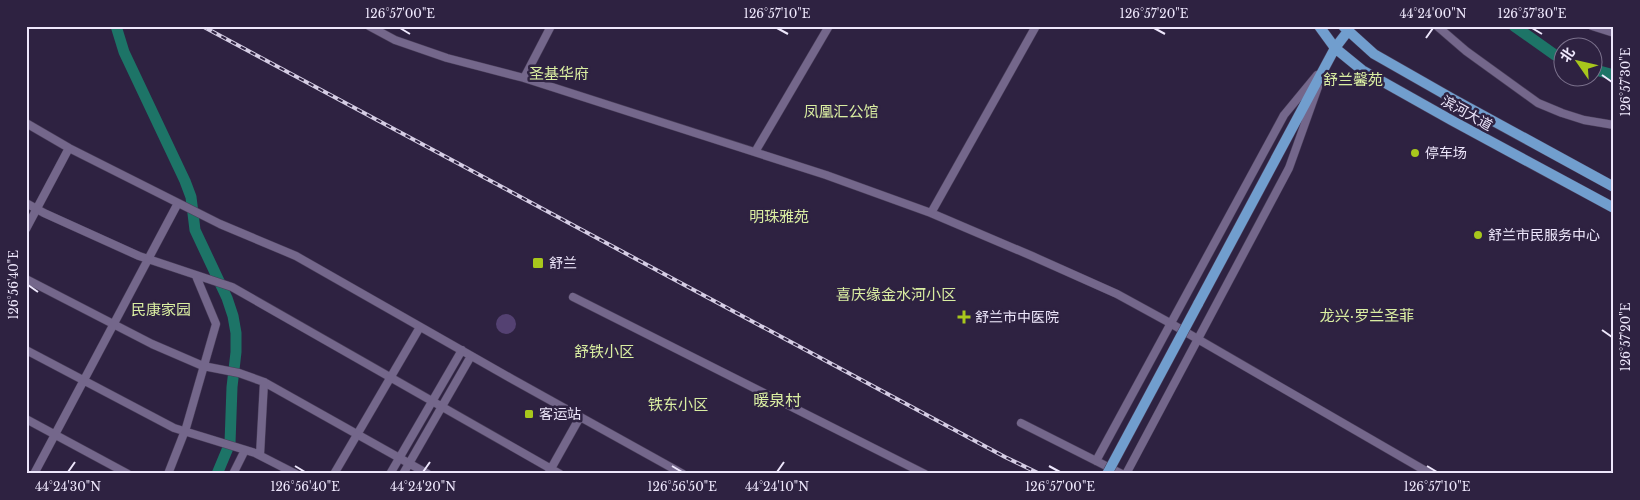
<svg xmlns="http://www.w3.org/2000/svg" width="1640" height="500" font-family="'Libre Baskerville','Noto Sans SC',serif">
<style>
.green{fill:#544172}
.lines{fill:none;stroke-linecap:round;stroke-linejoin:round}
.river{stroke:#1d7467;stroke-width:11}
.minor-casing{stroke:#4a3f5a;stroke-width:9}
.major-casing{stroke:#4a3f5a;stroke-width:11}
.minor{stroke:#74678b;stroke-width:8}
.major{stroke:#719ece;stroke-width:10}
.rail-casing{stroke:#d5cde4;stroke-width:4}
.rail{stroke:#2e2241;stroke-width:2;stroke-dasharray:5.5;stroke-linecap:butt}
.major-bridge-casing{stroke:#4a3f5a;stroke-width:11;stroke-linecap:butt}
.major-bridge{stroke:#719ece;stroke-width:10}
.ticks{fill:none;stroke:#eee7fc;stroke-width:2}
.poi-dot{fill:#a8c71c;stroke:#2e2241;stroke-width:2}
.labels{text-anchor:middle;stroke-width:5;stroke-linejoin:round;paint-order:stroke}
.street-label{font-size:14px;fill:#eee7fc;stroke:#2e2241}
.poi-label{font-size:14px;fill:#eee7fc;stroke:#2e2241;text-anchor:start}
.neighbourhood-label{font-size:15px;fill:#daeea2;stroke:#2e2241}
.quarter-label{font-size:16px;fill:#daeea2;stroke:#2e2241}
.neatline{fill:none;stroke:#eee7fc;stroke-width:2}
.ticks-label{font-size:12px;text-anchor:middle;fill:#eee7fc}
</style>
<rect width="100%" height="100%" fill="#2e2241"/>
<path class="green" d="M496 324a10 10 0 1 1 20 0a10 10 0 1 1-20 0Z"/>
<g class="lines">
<path class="river" d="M116,26L124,52L185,181L191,197L195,230L227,298L233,316L236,333V352L232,387L230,443L217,474
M1514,26L1555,55L1562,58
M1592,69L1614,75"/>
<defs>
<path id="minor" d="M369,26L395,40L447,58L524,78L826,175L931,213L1032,256L1117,294L1170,323L1431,474
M1437,26L1466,51L1538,103L1562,113L1584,120L1614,125
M1592,26L1614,33
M524,78L551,26
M26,123L69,148L220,224L296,256L512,379L683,474
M755,152L829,26
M26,203L44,213L139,256L232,287L560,474
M931,213L1036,26
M26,229L69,148
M26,279L152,344L203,366L239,373L264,382L428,474
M573,297L925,474
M26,350L174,428L255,453L296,474
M26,419L128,474
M1021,423L1122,474
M260,455L264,382
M1096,461L1284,115L1317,75
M34,474L178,203
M168,474L186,428L216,324L196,276
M233,474L245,450
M334,474L420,327
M390,474L462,350
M403,474L471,356
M548,474L580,417
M1126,474L1289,168L1318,87"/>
<path id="major" d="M1319,26L1335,48L1362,70L1451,120L1614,208
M1343,26L1374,54L1453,99L1614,187
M1198,304L1335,48L1348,31"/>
</defs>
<use href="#minor" class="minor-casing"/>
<use href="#major" class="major-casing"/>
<use href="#minor" class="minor"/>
<use href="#major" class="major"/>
<defs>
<path id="rail" d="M202,26L1005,457L1040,474"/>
</defs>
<use href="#rail" class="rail-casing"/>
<use href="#rail" class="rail"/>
<defs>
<path id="major-bridge" d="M1107,474L1198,304"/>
</defs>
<use href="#major-bridge" class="major-bridge-casing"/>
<use href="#major-bridge" class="major-bridge"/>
</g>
<path class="ticks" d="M400,28L410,34M777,28L788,34M1154,28L1165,34M1532,28L1542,34M1426,38L1433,28M1602,75L1612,82M28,285L38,292M1602,330L1612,337M295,466L305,472M672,466L682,472M1049,466L1060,472M1427,466L1437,472M68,472L75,462M423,472L430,462M777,472L784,462"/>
<g class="poi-dot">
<circle cx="1415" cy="153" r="5"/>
<circle cx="1478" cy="235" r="5"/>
<rect x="532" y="257" width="12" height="12" rx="2.5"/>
<path d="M961.5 309.5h5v5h5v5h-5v5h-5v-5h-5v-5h5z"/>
<rect x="524" y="409" width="10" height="10" rx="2.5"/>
</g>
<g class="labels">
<g class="street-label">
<text transform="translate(1467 113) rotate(29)" y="5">滨河大道</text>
</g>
<g class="poi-label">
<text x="1425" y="158">停车场</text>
<text x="1488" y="240">舒兰市民服务中心</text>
<text x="549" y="268">舒兰</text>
<text x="975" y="322">舒兰市中医院</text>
<text x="539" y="419">客运站</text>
</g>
<g class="neighbourhood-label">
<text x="559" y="79">圣基华府</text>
<text x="1353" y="85">舒兰馨苑</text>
<text x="841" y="117">凤凰汇公馆</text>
<text x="779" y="222">明珠雅苑</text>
<text x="896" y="300">喜庆缘金水河小区</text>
<text x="161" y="315">民康家园</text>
<text x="1367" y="321">龙兴·罗兰圣菲</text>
<text x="604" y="357">舒铁小区</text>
<text x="678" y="410">铁东小区</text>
</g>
<g class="quarter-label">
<text x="777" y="406">暖泉村</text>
</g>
</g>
<rect width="1640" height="500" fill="none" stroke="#2e2241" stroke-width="55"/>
<g transform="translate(1578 62) rotate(304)"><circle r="24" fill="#2e2241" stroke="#7b718c"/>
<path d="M0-4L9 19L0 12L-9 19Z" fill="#a8c71c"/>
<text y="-8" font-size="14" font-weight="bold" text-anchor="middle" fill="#eee7fc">北</text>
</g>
<rect x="28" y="28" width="1584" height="444" class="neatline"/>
<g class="ticks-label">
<text x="400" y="18">126°57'00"E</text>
<text x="777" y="18">126°57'10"E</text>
<text x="1154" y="18">126°57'20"E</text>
<text x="1433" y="18">44°24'00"N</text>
<text x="1532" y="18">126°57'30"E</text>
<text transform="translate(1626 82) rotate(-90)" y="4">126°57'30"E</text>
<text transform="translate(14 285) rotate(-90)" y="4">126°56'40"E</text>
<text transform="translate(1626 337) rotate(-90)" y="4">126°57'20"E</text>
<text x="68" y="491">44°24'30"N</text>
<text x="305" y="491">126°56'40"E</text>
<text x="423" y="491">44°24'20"N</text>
<text x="682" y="491">126°56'50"E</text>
<text x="777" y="491">44°24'10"N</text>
<text x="1060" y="491">126°57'00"E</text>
<text x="1437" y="491">126°57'10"E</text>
</g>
</svg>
